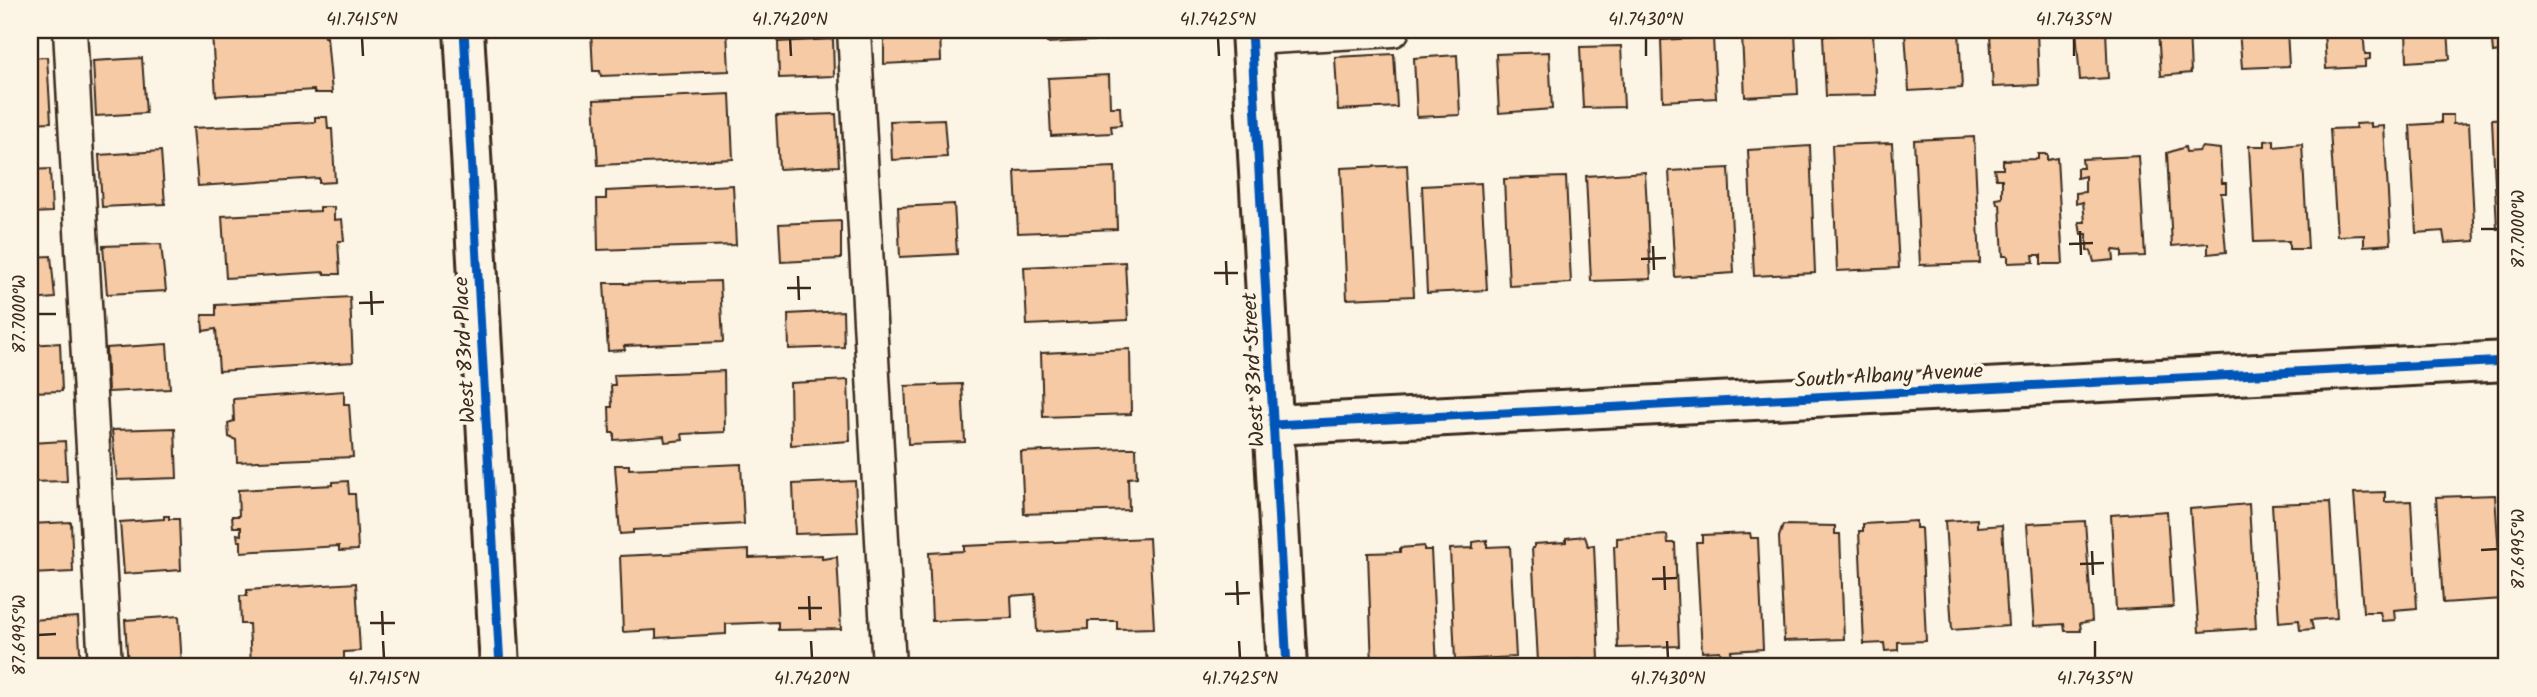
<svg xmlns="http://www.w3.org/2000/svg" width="2537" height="697" font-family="Kalam,sans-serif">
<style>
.building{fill:#f5caa4;stroke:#3b2a1e;stroke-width:2}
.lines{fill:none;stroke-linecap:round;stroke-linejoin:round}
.service-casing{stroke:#3b2a1e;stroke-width:37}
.minor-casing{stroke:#3b2a1e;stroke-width:44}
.tertiary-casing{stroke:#3b2a1e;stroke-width:44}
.service{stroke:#fcf5e5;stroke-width:32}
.minor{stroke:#fcf5e5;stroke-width:38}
.tertiary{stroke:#fcf5e5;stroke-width:38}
.cycleway-casing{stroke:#fcf5e5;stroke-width:13}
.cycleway{stroke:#0057b8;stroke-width:9}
.ticks{fill:none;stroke:#3b2a1e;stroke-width:2.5}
.labels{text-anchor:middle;stroke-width:7;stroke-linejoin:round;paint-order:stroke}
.street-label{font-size:21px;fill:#3b2a1e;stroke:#fcf5e5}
.neatline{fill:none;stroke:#3b2a1e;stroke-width:2.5}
.ticks-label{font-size:18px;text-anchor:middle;fill:#3b2a1e}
</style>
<rect width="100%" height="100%" fill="#fcf5e5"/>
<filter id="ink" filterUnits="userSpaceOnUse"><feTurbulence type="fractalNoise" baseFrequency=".0143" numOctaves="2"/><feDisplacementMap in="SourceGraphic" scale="14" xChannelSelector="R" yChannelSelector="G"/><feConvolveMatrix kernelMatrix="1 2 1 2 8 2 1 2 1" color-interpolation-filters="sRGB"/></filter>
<g filter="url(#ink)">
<path class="building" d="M276,30H323L324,37H327L332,93H314V90L216,96L212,33Z
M591,30H727L729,71L601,76L600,71H593Z
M884,30H940L941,61L884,64Z
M1046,30H1115V33H1108V40L1047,43Z
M1959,30L1962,88L1909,91L1905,32Z
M2037,30L2039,85L1993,87L1990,34Z
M2076,30H2106L2108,78L2080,80Z
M2158,30H2189L2191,73L2161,76Z
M2239,30H2287L2289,66L2242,68Z
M2324,30H2363L2365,54H2370V59L2365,60V67L2326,69Z
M2406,30H2448L2450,59L2407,62Z
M2491,30H2507V51L2493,53Z
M1795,33L1798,94L1745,97L1742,36Z
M1873,33L1876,95L1826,96L1823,36Z
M1713,37L1716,98L1663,101L1661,40Z
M833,39L834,76L779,78L778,42Z
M1621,46L1624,107L1583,108L1580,47Z
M1549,52L1552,109L1499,113L1496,54Z
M1394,54L1397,107L1338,110L1335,57Z
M1457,55L1460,115L1417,117L1414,58Z
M47,57L51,122L30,123V58Z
M142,58L146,113L96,116L93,61Z
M1109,75L1110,107H1120L1121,125L1111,126L1112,133L1051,136L1048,78Z
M730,94L733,159L598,165L594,100Z
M836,114L839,166L779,169L776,116Z
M2441,115H2453V124L2469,123L2475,241L2445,243L2443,231L2416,233L2410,125L2441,123Z
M315,117H327L328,129H332L335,182L319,183V178L198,186L193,128L315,122Z
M2507,118V235H2503L2502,228L2497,229L2492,119Z
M944,119L947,157L892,160L890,121Z
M2371,123V127L2384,126L2391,244L2364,246V235L2337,236L2330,129L2356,128V124Z
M1974,137L1980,263L1920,265L1914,140Z
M2274,140V147L2302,144L2308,249H2289V241L2254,242L2249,146H2265V141Z
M1892,143L1899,268L1837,271L1832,145Z
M1810,146L1815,273L1754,276L1748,150Z
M2185,147L2186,152L2199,151L2202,147L2220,149L2222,183H2226V193H2221L2226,252L2208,254V243L2172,246L2167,153Z
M161,151L165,204L102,207L99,155Z
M2038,154H2047V160L2057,158L2063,264H2041V255H2033L2034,262L2008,263V256H2003L2000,204H1997L1996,199L2002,198V179H1996L1994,169H2003V160L2038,159Z
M2139,156L2145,256L2122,257V251L2113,250L2114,260L2094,262L2091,251H2087V234H2081L2079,222H2085L2083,202L2076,204V193L2085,192V176L2077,178V168H2083L2082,159Z
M1407,165L1414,296L1347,299L1341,168Z
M1115,167L1117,229L1018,233L1015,171Z
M1729,168L1734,273L1675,277L1669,171Z
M50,169L52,212L30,213V170Z
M1645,172L1651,279L1591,281L1586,176Z
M1566,177L1571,283L1509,286L1504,179Z
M1481,183L1487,290L1427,293L1422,186Z
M733,185L736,245L598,250L597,199H606V191Z
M954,204L957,254L900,257L898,207Z
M320,207H334V220L342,219L344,241H338L340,274H324V272L226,278L222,216L320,211Z
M841,221V259L781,262L779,224Z
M161,244L166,291L107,294L103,246Z
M51,256L55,298L30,300V257Z
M1125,262L1128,320L1027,325L1024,267Z
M720,281L723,342L624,346L625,350L608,351L604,283H624V284Z
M350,297L353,362L219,371L216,329L203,331L202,315H216V305Z
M843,311L844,347L789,349L788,314Z
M60,343L62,391L30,392V345Z
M167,344L170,389L108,392L106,348Z
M1130,349L1131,414L1043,417L1041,353Z
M724,371L725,432L682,434L683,440L665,442L664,436L614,440V433H610L609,407H612L611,385H615L614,375Z
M848,380L850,441L791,445L790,383Z
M962,384L965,442L908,444L905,386Z
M344,391V404H349L353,457L237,462L236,440L229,437L228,423L234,421L233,399Z
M175,428L177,478L117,480L112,430Z
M65,441L67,481L30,482V443Z
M1126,448H1136L1137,477L1128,478L1129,510L1024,514L1021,452Z
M741,464L744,524L633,530V533L620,534L615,465H629V469Z
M348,481L349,494H355L358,550L339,551V546L241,552V541H238L237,534L241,535V527H233L232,516H239L238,490L333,485V482Z
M855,481L858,532L795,534L793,484Z
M2385,492V502L2411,501L2417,608L2394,610L2395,620L2382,621L2380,612H2363L2354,493Z
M2495,495L2502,599L2443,603L2436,497Z
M2330,502L2337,618L2311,620L2313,629L2300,630L2299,620L2279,622L2272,504Z
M2249,504L2256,628L2199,632L2190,509Z
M2167,511L2173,607L2116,610L2111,515Z
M164,516H169V519H179L181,570L124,574L120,522L164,519Z
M1977,519V527L2002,525L2008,626L1952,630L1945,521Z
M1916,521V528H1921L1926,641L1898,642V650L1885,651L1884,643L1864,644L1859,531H1863V524Z
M2085,521L2092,621L2080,623L2081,631H2065L2064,624L2034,626L2027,524Z
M71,522L73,572L30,574V524Z
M1783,525L1835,526V534H1840L1844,639L1784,641L1779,537Z
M1750,533L1751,538H1758L1763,649L1731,651L1732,657H1721L1720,651L1702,652L1696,542H1702V535Z
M1667,535L1668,543H1675L1679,646L1618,648L1614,546H1617V538Z
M1585,536L1588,546L1594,545L1599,659L1570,660V665L1557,667L1556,661L1538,662L1532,548H1534V544L1566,542V538Z
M1149,538L1154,628L1117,629V621H1088V629L1037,632L1035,594L1011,596L1012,618L932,621L929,553L964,551V546Z
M1487,540V547L1510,546L1516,657L1455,660L1450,549L1473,548V542Z
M1424,546V550H1431L1437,667H1372L1368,553L1400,552V548Z
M749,550V558L822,555V559L837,557L841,629L778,630V622L726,624V634L656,638V630L623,632L620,556Z
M356,583L360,651L344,652V661L251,666L249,624H241L240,596H247V590Z
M179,616L182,667H128L125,620Z
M78,617L81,667H30V620Z"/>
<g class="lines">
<defs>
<path id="service" d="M70,30L105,667
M854,30L889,667
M1251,38L1393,30"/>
<path id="minor" d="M464,30L500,667
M1273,425L2507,361"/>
<path id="tertiary" d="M1251,30L1287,667"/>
</defs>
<use href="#service" class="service-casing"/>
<use href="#minor" class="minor-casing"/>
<use href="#tertiary" class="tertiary-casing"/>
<use href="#service" class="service"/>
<use href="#minor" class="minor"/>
<use href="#tertiary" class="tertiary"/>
<defs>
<path id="cycleway" d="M464,30L500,667
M1251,30L1287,667
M1273,425L2507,361"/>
</defs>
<use href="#cycleway" class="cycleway-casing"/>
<use href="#cycleway" class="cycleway"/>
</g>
</g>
<path class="ticks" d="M362,38L363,56M790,38L791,56M1218,38L1219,56M1646,38V56M2074,38V56M2481,229H2498M2080,231L2081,255M2069,244L2093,243M1653,246L1654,270M1641,259L1666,258M1226,261L1227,285M1214,273H1238M798,276L799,300M787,288H811M371,291L372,315M359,303L384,302M38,314H56M2481,550L2498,549M2092,551L2093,575M2080,564L2104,563M1664,566L1665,590M1652,579L1677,578M1237,581L1238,605M1225,594L1250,593M809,596L810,620M798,608H822M382,611L383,635M370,623H395M38,635L56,634M383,641L384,658M811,641L812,658M1239,641L1240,658M1667,641L1668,658M2095,641V658"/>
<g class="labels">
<g class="street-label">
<text transform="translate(464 350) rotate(-93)" y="7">West 83rd Place</text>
<text transform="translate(1253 370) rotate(-93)" y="7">West 83rd Street</text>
<text transform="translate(1889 375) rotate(-3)" y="7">South Albany Avenue</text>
</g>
</g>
<rect width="2537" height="697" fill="none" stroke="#fcf5e5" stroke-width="77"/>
<rect x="38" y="38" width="2460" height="620" class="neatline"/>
<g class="ticks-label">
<text x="362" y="25">41.7415°N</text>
<text x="790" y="25">41.7420°N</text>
<text x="1218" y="25">41.7425°N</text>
<text x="1646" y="25">41.7430°N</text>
<text x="2074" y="25">41.7435°N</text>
<text transform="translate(2518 229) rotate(-90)" y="6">87.7000°W</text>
<text transform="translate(19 314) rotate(-90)" y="6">87.7000°W</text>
<text transform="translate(2518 549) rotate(-90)" y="6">87.6995°W</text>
<text transform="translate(19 635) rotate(-90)" y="6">87.6995°W</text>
<text x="384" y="684">41.7415°N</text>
<text x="812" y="684">41.7420°N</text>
<text x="1240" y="684">41.7425°N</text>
<text x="1668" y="684">41.7430°N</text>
<text x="2095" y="684">41.7435°N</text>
</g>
</svg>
